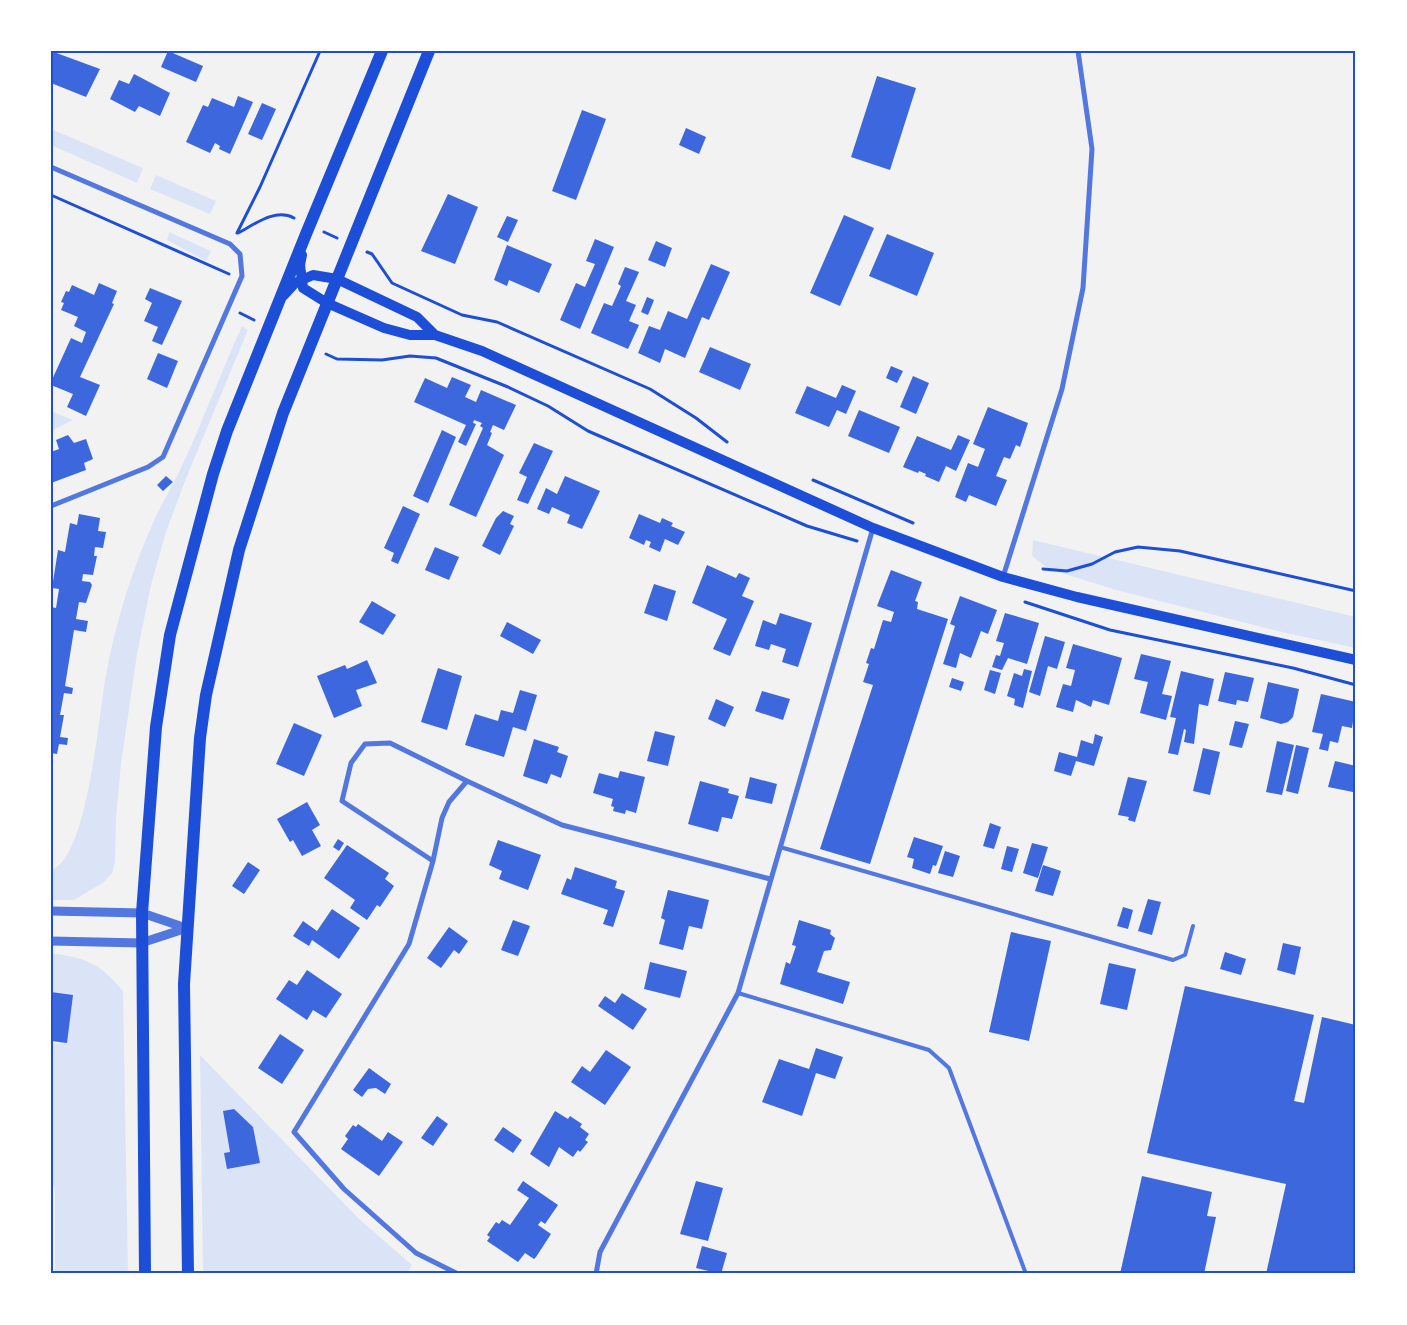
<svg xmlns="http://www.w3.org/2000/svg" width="1407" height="1325" font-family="'Fira Sans',sans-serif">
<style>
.green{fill:#dbe4f7}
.building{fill:#3d67dc}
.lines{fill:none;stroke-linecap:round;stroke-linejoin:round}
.path{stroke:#1d4ed8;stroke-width:3}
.service{stroke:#5277de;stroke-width:4}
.minor{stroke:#5277de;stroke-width:5}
.tertiary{stroke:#5277de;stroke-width:9}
.secondary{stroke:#1d4ed8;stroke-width:10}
.primary{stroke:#1d4ed8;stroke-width:12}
.neatline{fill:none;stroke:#1d4ed8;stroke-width:2}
</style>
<rect width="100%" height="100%" fill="#f2f2f2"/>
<path class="green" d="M51,129L143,168L137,183L51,145Z
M156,175L216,201L210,214L150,189Z
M169,232L211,251L206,261L167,240Z
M242,326L248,330L185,481L166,532L151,585L137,654L121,764L116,818L115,862L112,873L104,882L74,900H51V870C88,859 99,711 106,675C116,620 133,566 156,516C163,501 172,487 179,472C202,424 220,374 242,326Z
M51,411L73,420L51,431Z
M1033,540L1356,617V648L1286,633L1116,590L1049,569L1032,556Z
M51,953C86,958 100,963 123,991L128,1274H55V1189L51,1180V1043H60L65,995L51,993Z
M200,1055L359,1219L412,1265L407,1274H203Z"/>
<path class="building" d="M51,51L100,69L86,97L51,83Z
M168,51L203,66L196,82L161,67Z
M134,74L170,93L160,116L139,106L135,112L110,99L119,80L129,84Z
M877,76L916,88L890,170L851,157Z
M238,96L253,102L230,154L219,149L220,146L215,143L210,153L186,142L203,105L208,107L212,98L234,107Z
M262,103L276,109L262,140L248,134Z
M582,110L606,119L576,200L552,191Z
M686,128L706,137L699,154L679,145Z
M448,194L478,207L455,264L421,251Z
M844,215L874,228L840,306L810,293Z
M507,216L518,220L508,242L497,237Z
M887,234L934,253L917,296L869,276Z
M595,239L614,247L580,329L560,320L576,283L585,287L595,264L586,261Z
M656,241L672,248L665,267L648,260Z
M507,245L552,264L539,293L509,280L507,286L494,280Z
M711,264L730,272L709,320L702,317L685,358L665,349L660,363L638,353L649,326L660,330L668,311L687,319Z
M625,267L639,272L626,301L636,305L629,321L639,325L628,349L591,333L604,303L612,306L621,286L618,284Z
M99,283L117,291L112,303L114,304L80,377L100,385L86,416L67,407L73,394L51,385V382L71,338L82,343L86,332L74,326L78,317L61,310L64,303L61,302L66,291L69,292L72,285L94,295Z
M150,288L182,301L162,345L152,341L158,327L144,321L152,303L145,299Z
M647,297L654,300L648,315L641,312Z
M710,347L751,364L740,390L699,372Z
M158,353L178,361L167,388L147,379Z
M891,366L903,371L897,383L886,378Z
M913,376L929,383L916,414L900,407Z
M452,377L471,385L465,397L476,402L481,390L516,405L504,430L493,425L490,432L492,433L487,445L504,455L476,517L449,505L483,428L480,426L482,423L474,420L473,423L476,424L466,446L458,442L466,425L414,402L425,378L447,388Z
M842,385L856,391L846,414L837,410L829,427L795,413L807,386L836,398Z
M988,407L1028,423L1020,447L1016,445L1010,459L1004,457L996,476L1007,480L996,506L969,495L966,502L955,497L968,463L978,467L985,449L973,444Z
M859,410L900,427L889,453L848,436Z
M442,430L456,437L428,503L413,496Z
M68,435L74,443L86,439L93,459L84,463L86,470L51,483V452L59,449L56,440Z
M958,435L970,440L956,471L946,466L939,482L925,476L926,474L919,471L918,473L903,467L917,436L951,450Z
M534,443L553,451L528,504L517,500L527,477L519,473Z
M166,476L173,482L163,491L157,485Z
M565,476L600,491L582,529L567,523L570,515L552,507L549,514L537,509L546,488L557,494Z
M403,506L420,514L398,564L391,561L394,553L384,548Z
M503,511L514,516L510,524L514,526L500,555L482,546L496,518Z
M79,514L100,518L98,531L106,532L103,548L95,547L94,556H97L93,575L83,574L82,581L90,582L92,585L86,603L79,602L76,619L88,621L86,632L74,630L65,686L73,688L72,694L64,693L60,715H64L60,737L68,738L67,745L59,744L57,754L51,753V607L56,608L59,589L52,588L58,550L65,552L70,523L77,525Z
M639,514L660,523L662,518L673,523L671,526L685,532L678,545L665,539L660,552L649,547L651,542L646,540L644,545L629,538Z
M435,547L459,557L449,580L425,570Z
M707,565L736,578L739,573L750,578L742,596L754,601L730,656L713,649L727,619L692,603Z
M891,570L922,582L915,601L918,602L917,609L948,619L870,864L820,849L873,685L863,682L869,664L866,663L871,648L874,649L883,620L891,622L894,612L877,606Z
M654,584L676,591L667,621L644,613Z
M960,596L997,610L988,634L981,631L971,658L960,653L956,668L943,664L955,626L950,624Z
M372,601L396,615L383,635L359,622Z
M780,613L812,623L798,667L782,662L786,649L771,644L769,650L755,646L763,620L776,625Z
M1005,613L1039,623L1027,664L1008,658L1002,670L992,667L996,655L1000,656L1004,643L996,641Z
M507,622L541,640L533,654L500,636Z
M1045,636L1065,642L1057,669L1048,666L1040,696L1029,692Z
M1073,644L1122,658L1109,705L1093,700L1091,707L1076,700L1073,712L1056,707L1063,684L1071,686L1075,670L1066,668Z
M1141,654L1171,661L1162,694L1172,696L1166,720L1140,713L1148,682L1134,679Z
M367,660L377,683L356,690L362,706L334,718L317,676L345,665L347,669Z
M438,668L462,676L447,730L421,722Z
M1024,669L1032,671L1023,708L1014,705L1015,699L1007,696L1014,673L1022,676Z
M990,670L1001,673L995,694L984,690Z
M1181,671L1214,679L1208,706L1199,704L1194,744L1184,742L1186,730L1184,729L1178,755L1168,753L1176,718L1170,717Z
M1225,672L1254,678L1248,702L1237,700L1236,705L1218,701Z
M952,678L964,682L961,691L949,687Z
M1268,682L1299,689L1293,717L1288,722L1281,724L1260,718Z
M520,690L537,695L526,731L513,727L504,757L465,745L475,714L498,721L501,710L513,713Z
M762,691L790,699L783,720L755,711Z
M1321,694L1356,702L1352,728L1342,726L1338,743L1330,741L1328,751L1319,749L1323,734L1312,732Z
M716,699L734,707L725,727L708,719Z
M1235,721L1249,724L1242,748L1229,745Z
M294,723L322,735L304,776L276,764Z
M655,731L675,736L668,766L647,761Z
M1095,734L1103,737L1094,766L1076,761L1071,776L1054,771L1059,752L1077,757L1081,740L1093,744Z
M534,739L559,747L557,752L568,756L561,778L551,774L547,784L523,776Z
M1277,741L1294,745L1282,795L1266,792Z
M1296,745L1309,748L1298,794L1286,791Z
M1203,748L1220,752L1210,795L1193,791Z
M1335,761L1356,766L1353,792L1328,787Z
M620,771L645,777L636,813L626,810L625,814L613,811L614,807L611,806L613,799L593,793L599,773L618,778Z
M750,777L777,784L772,804L745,798Z
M1128,777L1147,781L1135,822L1128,820L1129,817L1118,815Z
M700,781L729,789L728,793L739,796L732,819L722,817L718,832L688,824Z
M307,802L320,825L312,830L321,846L302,856L293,840L290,842L277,819Z
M990,823L1001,827L994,849L983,846Z
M914,837L943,846L936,866L933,865L930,874L912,868L914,859L907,857Z
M338,839L344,843L339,851L333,847Z
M498,840L541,855L528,890L499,879L502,871L489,865Z
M1032,843L1048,847L1038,878L1023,873Z
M347,845L389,873L385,879L394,886L380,907L377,905L367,920L350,908L355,900L324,878Z
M1007,846L1019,849L1012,872L1001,869Z
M945,851L960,856L953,877L938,873Z
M248,862L260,870L244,894L232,886Z
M1043,865L1061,871L1053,896L1035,891Z
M575,867L617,881L615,888L625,891L613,927L603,924L608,910L561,894L567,878L571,880Z
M668,890L709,900L702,929L689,926L683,950L659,944L665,920L661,918Z
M1148,899L1161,902L1152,935L1138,931Z
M1123,907L1133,910L1128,929L1117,926Z
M332,909L360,928L339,959L312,940L309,946L293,936L303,921L317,931Z
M513,920L530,926L518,956L501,950Z
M799,920L831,930L830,934L835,938L831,950L824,951L817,972L850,982L843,1004L780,984L786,962L790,964L796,946L792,945Z
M449,927L468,941L459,954L454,950L441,968L427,958Z
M1011,932L1051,941L1029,1041L989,1032Z
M1283,943L1301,947L1295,975L1277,970Z
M1225,952L1246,959L1241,975L1220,969Z
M650,962L687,971L680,998L644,989Z
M1109,963L1136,969L1127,1010L1100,1004Z
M307,970L342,994L326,1018L313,1010L307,1020L276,999L289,980L297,985Z
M1185,986L1314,1015L1294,1101L1304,1103L1322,1017L1356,1025V1274H1266L1286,1184L1147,1153Z
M51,992L73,995L67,1043L51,1041Z
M622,993L647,1009L633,1030L598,1006L605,996L615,1003Z
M280,1034L304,1050L282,1084L258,1068Z
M816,1048L843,1057L835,1079L816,1073L802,1116L762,1102L779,1059L809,1069Z
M606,1050L631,1067L605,1105L571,1082L582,1066L590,1072Z
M369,1068L391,1084L385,1094L376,1088L368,1089L362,1097L353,1090Z
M234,1109L253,1127L260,1163L227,1169L224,1153L230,1152L223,1111Z
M555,1111L568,1119L570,1116L582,1124L580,1127L589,1134L585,1140L588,1142L580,1152L578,1150L573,1157L559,1147L549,1167L530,1154Z
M437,1116L448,1124L433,1146L421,1138Z
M358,1124L382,1141L388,1132L403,1142L379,1176L341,1149L348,1139L345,1136L353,1125L356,1127Z
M503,1127L522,1140L513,1153L494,1140Z
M1142,1176L1212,1192L1207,1216L1216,1217L1204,1274H1120Z
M523,1181L558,1205L545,1224L541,1221L538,1225L551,1234L536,1257L534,1259L525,1253L518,1262L487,1241L490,1237L487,1235L496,1222L499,1224L502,1220L510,1225L529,1198L517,1190Z
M696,1181L723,1188L708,1241L680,1234Z
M702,1246L727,1253L721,1274L696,1268Z"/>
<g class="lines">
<path class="path" d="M51,195L229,274
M324,232L337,238
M237,233L260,187L320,51
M238,233C255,224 275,208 294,218
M367,252L372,254L392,283L462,315L497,322L650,389L696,418L727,442
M240,313L254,320
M326,354L337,359L382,360L410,356L436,358L508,387L548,406L588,431L807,526L857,541
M813,480L913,523
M1043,569L1067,571L1092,564L1115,552L1138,547L1180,551L1356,591
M1025,602L1110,630L1293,668L1356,685"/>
<path class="service" d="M780,847L1173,960L1185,955L1193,926
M738,993L929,1050L949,1068L1026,1274"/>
<path class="minor" d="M51,167L230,244L240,254L242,276L163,457L148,467L51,506
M1003,577L1062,389L1083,288L1092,149L1078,51
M433,861L342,801L351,763L365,744L390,743L467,781
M458,1274L416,1253L344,1189L294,1132L409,944L433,861L442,818L449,802L467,781L562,825L770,879
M596,1274L600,1252L738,993L873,528"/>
<path class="tertiary" d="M51,911L142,913L186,928
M51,941L141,943L187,928"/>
<path class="secondary" d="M302,255L300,265L303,288L327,303L384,328L410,335H435L482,351L873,528L1003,577L1077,597L1356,660
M284,295L295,283L313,275L337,279L417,317L435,335"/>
<path class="primary" d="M145,1274L142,913L156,727L170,635L213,474L227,431L306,234L382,51
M188,1274L184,984L200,738L206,695L239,550L283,413L429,51"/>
</g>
<rect width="1407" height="1325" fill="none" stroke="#ffffff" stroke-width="105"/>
<rect x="52" y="52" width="1302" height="1220" class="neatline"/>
</svg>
